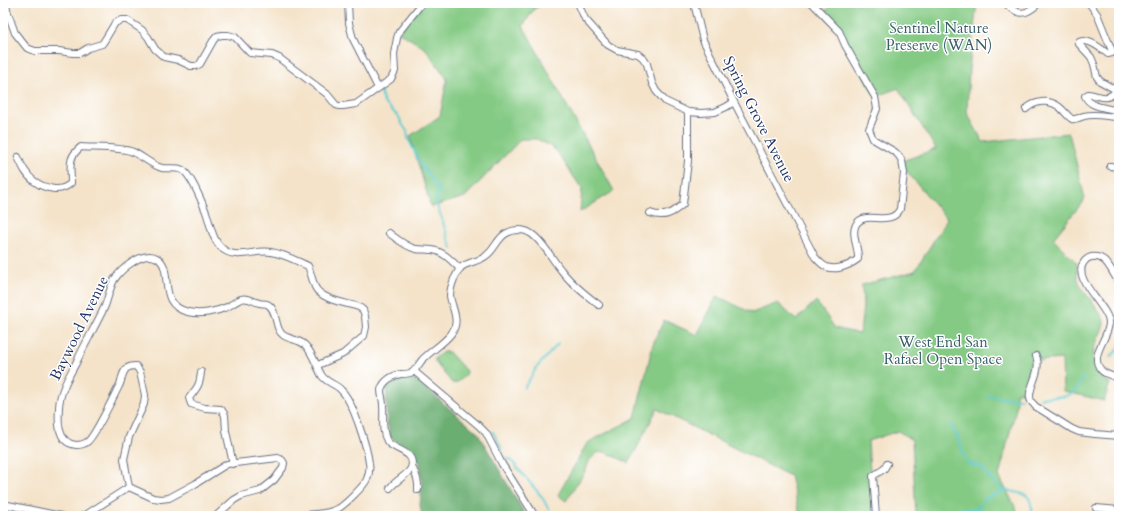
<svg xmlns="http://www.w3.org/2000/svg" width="1122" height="519" font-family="Cardo,serif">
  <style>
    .green { fill: #84ca84; stroke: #507c71 }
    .forest { fill: #6bae72; stroke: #436e68 }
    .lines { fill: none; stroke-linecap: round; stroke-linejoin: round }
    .stream { stroke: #5dcbd1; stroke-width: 2 }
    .minor-casing { stroke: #676e83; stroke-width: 8 }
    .minor { stroke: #fff; stroke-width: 6 }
    .labels { text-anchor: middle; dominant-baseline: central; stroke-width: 3; stroke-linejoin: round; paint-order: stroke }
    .park-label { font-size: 15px; fill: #3a5e69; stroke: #fff }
    .street-label { font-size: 15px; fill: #1b2f5e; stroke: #fff }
  </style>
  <rect width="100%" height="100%" fill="#fff"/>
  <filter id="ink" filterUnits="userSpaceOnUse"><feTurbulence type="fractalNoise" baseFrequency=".025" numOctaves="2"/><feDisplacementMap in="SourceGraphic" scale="8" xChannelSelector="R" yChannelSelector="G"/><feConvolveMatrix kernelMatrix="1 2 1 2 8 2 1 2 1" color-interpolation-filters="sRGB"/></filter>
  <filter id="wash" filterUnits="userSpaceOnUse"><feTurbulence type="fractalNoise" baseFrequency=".012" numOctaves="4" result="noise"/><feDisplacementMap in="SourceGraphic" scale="16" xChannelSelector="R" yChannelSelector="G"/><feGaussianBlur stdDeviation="0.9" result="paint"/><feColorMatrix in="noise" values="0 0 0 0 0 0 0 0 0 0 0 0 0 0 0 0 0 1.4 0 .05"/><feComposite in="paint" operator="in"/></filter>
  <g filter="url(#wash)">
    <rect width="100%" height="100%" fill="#f4e3c9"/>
    <!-- green -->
    <g class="green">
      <path d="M424,3H546L534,9L523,26L614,191L580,212L582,189L555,149L537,139H521L465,197L431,207L410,136L440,116L447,79L426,49L399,32Z"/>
      <path d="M833,3H977L969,69L967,113L983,142L1069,133L1085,199L1053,239L1077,263C1077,271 1077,280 1081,287C1086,295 1093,301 1098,310C1100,313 1103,317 1104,320C1105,327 1099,335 1097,341C1090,356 1093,377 1110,383L1104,401L1063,391L1062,359L1038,361L1029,366V379L1026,391L1016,393L1017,404L999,476L1020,516H916L912,440L898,431L868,441L873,516H800L790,476L657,409L629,463L605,452L597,453L589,461L586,470L566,501L558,495L587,443L635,418L653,344L664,320L697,335L717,296L752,313L778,303L796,320L816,301L835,328L860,334L863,306L862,285L915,271L947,219L903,167L902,161L936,149L898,88L875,97L839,31L823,14Z"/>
      <path d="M443,352H449L466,371V375L456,383H452L435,362V358Z"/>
    </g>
    <!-- forest -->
    <path class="forest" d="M414,378L478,433L526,516H422L420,505L422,485L420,463L411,450L398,443L390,438L387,419L386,401L387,388L398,379Z"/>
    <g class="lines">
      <!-- stream -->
      <g class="stream">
        <path d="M380,90L384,103L399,117L402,124L407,131L408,138L420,163L437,187L439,192L436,198L438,209L441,216L448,238L452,248"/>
        <path d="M1110,357L1119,349"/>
        <path d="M524,388L534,372L536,368L558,344"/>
        <path d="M988,396L1005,398L1021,399"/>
        <path d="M1040,398C1048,396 1063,398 1069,395C1076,392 1080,383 1084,377"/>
        <path d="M950,424L958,438L964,456L970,465H979C986,472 990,480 998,486C1000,488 1003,489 1006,490C1028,496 1030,490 1033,516"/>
        <path d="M493,432L501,447L503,458L510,459L542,497L549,510"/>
        <path d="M938,516C949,511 959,507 972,510L980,506L986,498L1006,490"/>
      </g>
    </g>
  </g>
  <g filter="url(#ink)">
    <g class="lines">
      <defs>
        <g id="minor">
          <path d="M6,3L7,10L15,33L27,48L35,51H59L73,53H80L88,48L102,44L106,38L115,23L121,20H127L142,30L148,37L155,49L164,57L178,60L191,66H196L200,64L213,41L217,36L222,35H228L235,37L250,53L272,55L279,58L327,94L336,105L339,106H343L356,104L391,79L395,71L394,54L397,38L399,32L422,3"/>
          <path d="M348,3L349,23L353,39L378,88"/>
          <path d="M578,3L585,19L608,45L617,50L638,54L643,58L647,64L652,83L656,91L665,101L688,112L701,113L715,112L726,107L734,102"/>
          <path d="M694,3L703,40L734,102L815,257C817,259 819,262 822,264C832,273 849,266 858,259C859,248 849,231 858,222C868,211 891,227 900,209L904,173L902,161L899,156L895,152L873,139L869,129L877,109L875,97L845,45L839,31L812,3"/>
          <path d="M1005,3C1019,16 1025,16 1039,3"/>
          <path d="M1089,3L1097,14L1112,51V53L1108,54C1100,48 1089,38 1079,42V44L1091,57L1094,64L1097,77L1100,81L1114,89L1115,92C1106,102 1098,95 1088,94L1085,96C1090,108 1109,108 1119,111"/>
          <path d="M1026,109C1035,101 1048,99 1058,106C1063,109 1067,116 1072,119C1076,120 1080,117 1084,116C1096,113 1108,117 1119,117"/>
          <path d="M18,157C22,166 26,175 34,181C45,189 61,193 71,183C71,166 67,158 81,147C94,148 122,147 133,152C142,156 153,166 162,168C170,169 180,166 185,172C192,179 202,202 206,212C211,226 212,241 224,250C239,260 255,249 271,252C284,254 297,261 308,266C311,273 312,280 315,287C321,300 347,303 359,307L363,310L365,316L366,327L364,336L343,354L318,365"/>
          <path d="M1110,166L1119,167"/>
          <path d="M650,213C664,218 672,214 683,204L688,161V112"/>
          <path d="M389,233C397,239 406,247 416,249C421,250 427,249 432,250C443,251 452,261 460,269"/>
          <path d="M1119,282C1111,272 1107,254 1091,257C1088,258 1086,259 1084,262C1071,279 1107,305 1109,322C1110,337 1087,356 1102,371C1106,375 1114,376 1119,378"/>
          <path d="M1036,356C1043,373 1025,390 1031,401C1032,403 1034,404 1035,406L1072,429L1079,432L1095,434L1119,436"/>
          <path d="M414,371L478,425L486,433L502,464L535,516"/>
          <path d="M201,372C200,385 197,388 189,398L191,404L205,408L221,409L225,415L226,431L233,464"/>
          <path d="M412,467C416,474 419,481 418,490"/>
          <path d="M129,487L124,459L129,437L144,404L145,395L140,372L136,366C132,366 129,366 126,369C122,373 122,379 120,384C115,394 94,438 87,442C83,445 80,445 76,445C57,443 58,421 59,407C60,391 69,376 76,363C85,344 96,325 105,306C108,298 110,288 114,280C121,269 143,250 157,258C175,268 155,304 188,312C200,315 216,312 227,307C231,305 236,301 241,299C248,297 253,301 259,303C262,304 265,303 267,304C278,309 274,329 283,335C290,340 299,339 305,345C313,353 316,366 322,376C327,383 336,384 341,390C353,401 367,447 369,463C370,468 369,474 367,479C365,485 343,507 337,509C327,515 313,513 302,516"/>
          <path d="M390,488C395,481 409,474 411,468C417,451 392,450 387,441C381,431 384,417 383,405C383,400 381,395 381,390C383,381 393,375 401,374C405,374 409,374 413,372C416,369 419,364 422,360C431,351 443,344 451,334C461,321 452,309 450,296C450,290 452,284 454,279C456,276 458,271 460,268C468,261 480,262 487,255C495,249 498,237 507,233C514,229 524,229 530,233C542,240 552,259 561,270C570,282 587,296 599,305"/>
          <path d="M3,504L61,516"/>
          <path d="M1096,508L1119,510"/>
          <path d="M82,516L87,514L129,487L153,498L161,499L169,498L195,484L227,464L278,458L282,460L284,463L283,468L274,480L260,491L241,496L234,500L216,516"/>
          <path d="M876,516L873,476L884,469L887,464"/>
        </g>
      </defs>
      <!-- minor casing -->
      <use href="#minor" class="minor-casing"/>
      <!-- minor -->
      <use href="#minor" class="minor"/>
    </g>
  </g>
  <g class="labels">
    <!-- park labels -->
    <g class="park-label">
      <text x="939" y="28">Sentinel Nature<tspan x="939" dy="17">Preserve (WAN)</tspan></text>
      <text x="943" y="342">West End San<tspan x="943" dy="17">Rafael Open Space</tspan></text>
    </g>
    <!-- street labels -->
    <g class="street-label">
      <text transform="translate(759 119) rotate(63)">Spring Grove Avenue</text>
      <text transform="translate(79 328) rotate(-64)">Baywood Avenue</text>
    </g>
  </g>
  <!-- margin -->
  <rect width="1122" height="519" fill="none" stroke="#fff" stroke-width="16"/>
</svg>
